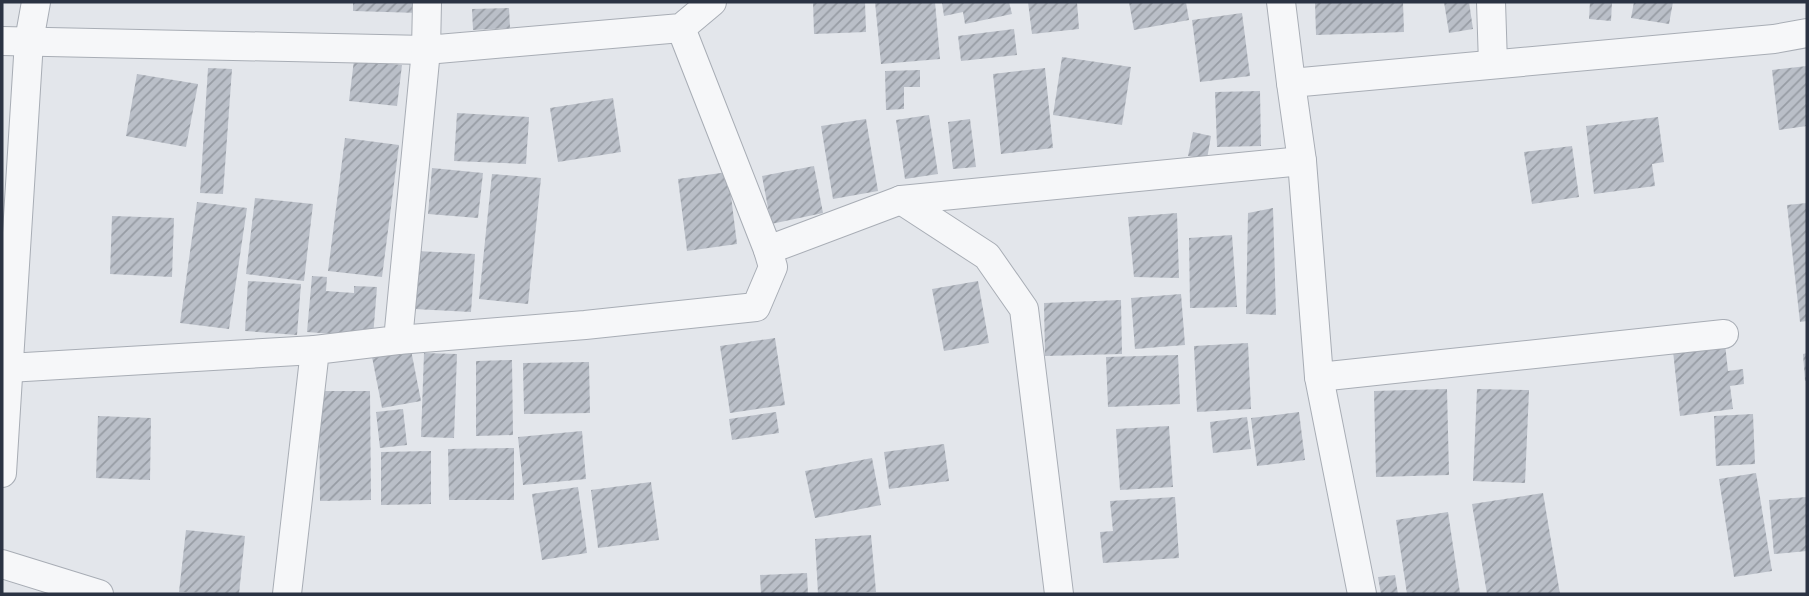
<svg xmlns="http://www.w3.org/2000/svg" width="1809" height="596" font-family="Overpass,sans-serif">
  <style>
    .building { fill: url(#building-hatch) }
    .lines { fill: none; stroke-linecap: round; stroke-linejoin: round }
    .street-casing { stroke: #a8adb5; stroke-width: 30 }
    .street { stroke: #f6f7f9; stroke-width: 28 }
  </style>
  <defs>
    <pattern id="building-hatch" width="6" height="6" patternUnits="userSpaceOnUse" patternTransform="scale(1.75)"><rect width="6" height="6" fill="#babfc8"/><path d="M-1 1l2-2M0 6l6-6M5 7l2-2" fill="none" stroke="#979ca4"/></pattern>
  </defs>
  <rect width="100%" height="100%" fill="#e3e6eb"/>
  <!-- building -->
  <g class="building">
    <path d="M353,2H419V13L353,11Z"/>
    <path d="M813,2H865L866,32L814,34Z"/>
    <path d="M875,2H935L940,59L881,64Z"/>
    <path d="M949,2H1009L1012,14L965,24L963,12L944,16L942,3Z"/>
    <path d="M1028,2H1077L1079,29L1032,34Z"/>
    <path d="M1129,2H1186L1189,20L1134,30Z"/>
    <path d="M1315,2H1403L1404,32L1316,35Z"/>
    <path d="M1444,2H1469L1473,29L1449,33Z"/>
    <path d="M1590,2H1612L1611,21L1589,19Z"/>
    <path d="M1634,2H1673L1669,24L1631,18Z"/>
    <path d="M509,8L510,28L473,30L472,9Z"/>
    <path d="M1242,13L1250,76L1200,82L1192,20Z"/>
    <path d="M1014,29L1017,55L961,61L958,36Z"/>
    <path d="M1062,57L1131,67L1122,125L1053,115Z"/>
    <path d="M354,60L402,65L397,106L349,101Z"/>
    <path d="M1807,66V126L1779,130L1772,70Z"/>
    <path d="M208,68L232,69L223,194L200,193Z"/>
    <path d="M1045,68L1053,148L1001,154L993,74Z"/>
    <path d="M920,70V87H904V109L886,110L885,71Z"/>
    <path d="M137,74L198,84L186,147L126,136Z"/>
    <path d="M1260,91L1261,146L1217,147L1215,92Z"/>
    <path d="M613,98L621,152L558,162L550,108Z"/>
    <path d="M457,113L529,117L526,164L454,161Z"/>
    <path d="M929,115L938,174L905,179L896,120Z"/>
    <path d="M1658,117L1664,162L1652,164L1655,186L1594,194L1586,126Z"/>
    <path d="M866,119L878,191L833,199L821,126Z"/>
    <path d="M970,119L976,167L953,169L948,122Z"/>
    <path d="M1193,132L1211,136L1207,159L1188,156Z"/>
    <path d="M345,138L399,145L382,277L328,271Z"/>
    <path d="M1572,146L1579,197L1532,204L1524,152Z"/>
    <path d="M814,166L823,213L771,224L762,176Z"/>
    <path d="M432,168L483,173L478,218L428,214Z"/>
    <path d="M728,172L737,244L687,251L678,179Z"/>
    <path d="M492,174L541,178L528,304L479,299Z"/>
    <path d="M255,198L313,204L304,281L246,274Z"/>
    <path d="M197,202L247,208L229,329L180,323Z"/>
    <path d="M1807,203V321L1800,322L1787,205Z"/>
    <path d="M1273,208L1276,315L1246,314L1248,213Z"/>
    <path d="M1177,213L1179,278L1134,277L1128,217Z"/>
    <path d="M112,216L174,218L172,277L110,274Z"/>
    <path d="M1232,235L1237,307L1190,308L1189,238Z"/>
    <path d="M417,251L475,254L471,312L414,309Z"/>
    <path d="M312,276L327,277L326,291L354,293V286L377,287L373,337L307,332Z"/>
    <path d="M248,281L301,284L297,335L245,331Z"/>
    <path d="M978,281L989,343L944,351L932,289Z"/>
    <path d="M1181,294L1185,345L1135,349L1131,298Z"/>
    <path d="M1121,300L1122,354L1045,356L1044,303Z"/>
    <path d="M775,338L785,405L730,413L720,346Z"/>
    <path d="M1248,343L1251,409L1197,412L1194,346Z"/>
    <path d="M1725,344L1728,371L1743,369L1744,384L1730,386L1733,409L1680,416L1673,351Z"/>
    <path d="M411,350L421,401L382,408L372,357Z"/>
    <path d="M424,353L457,354L454,438L421,437Z"/>
    <path d="M1807,353V381H1805L1803,354Z"/>
    <path d="M1178,355L1180,404L1108,407L1106,357Z"/>
    <path d="M512,360L513,435L476,436V361Z"/>
    <path d="M589,362L590,413L524,414L523,363Z"/>
    <path d="M1447,389L1449,475L1376,477L1374,391Z"/>
    <path d="M1477,389L1529,390L1525,483L1473,481Z"/>
    <path d="M319,391H370L371,500L320,501Z"/>
    <path d="M403,409L407,445L380,448L376,412Z"/>
    <path d="M776,412L779,433L732,440L729,419Z"/>
    <path d="M1299,412L1305,460L1257,466L1251,418Z"/>
    <path d="M1753,414L1755,464L1716,466L1714,416Z"/>
    <path d="M98,416L151,418L150,480L96,478Z"/>
    <path d="M1247,417L1251,449L1213,453L1210,422Z"/>
    <path d="M1169,426L1173,487L1120,490L1116,429Z"/>
    <path d="M582,431L586,479L523,485L518,437Z"/>
    <path d="M944,444L949,481L889,489L884,452Z"/>
    <path d="M514,448V500H449L448,449Z"/>
    <path d="M431,451V504L381,505V452Z"/>
    <path d="M872,458L881,505L815,518L805,471Z"/>
    <path d="M1756,473L1772,571L1734,577L1719,479Z"/>
    <path d="M651,482L659,540L598,548L591,490Z"/>
    <path d="M578,487L587,553L542,560L532,494Z"/>
    <path d="M1543,493L1560,594H1487L1472,504Z"/>
    <path d="M1175,497L1179,558L1103,563L1100,532L1113,531L1110,501Z"/>
    <path d="M1807,497V551L1774,554L1769,500Z"/>
    <path d="M1448,512L1460,593L1407,594L1396,520Z"/>
    <path d="M186,530L245,536L239,594L179,592Z"/>
    <path d="M871,535L876,592L818,594L815,539Z"/>
    <path d="M807,573L808,594H761L760,575Z"/>
    <path d="M1395,575L1398,594H1381L1378,577Z"/>
  </g>
  <g class="lines">
    <defs>
      <g id="street">
        <path d="M1281,2L1291,83"/>
        <path d="M1491,2L1493,64"/>
        <path d="M681,28L768,250L901,200L1302,161"/>
        <path d="M2,41L426,50L681,28L712,2"/>
        <path d="M901,200L987,256L1024,309L1059,594"/>
        <path d="M398,340L585,325L756,307L773,267L768,250"/>
        <path d="M8,368L315,350"/>
        <path d="M1319,377L1724,334"/>
        <path d="M2,473L29,41L36,2"/>
        <path d="M2,564L99,594"/>
        <path d="M287,594L315,350L398,340L426,50L427,2"/>
        <path d="M1362,594L1319,377L1302,161L1291,83L1774,39L1807,33"/>
      </g>
    </defs>
    <!-- street casing -->
    <use href="#street" class="street-casing"/>
    <!-- street -->
    <use href="#street" class="street"/>
  </g>
  <!-- border -->
  <rect width="1809" height="596" fill="none" stroke="#2b3343" stroke-width="7"/>
</svg>
